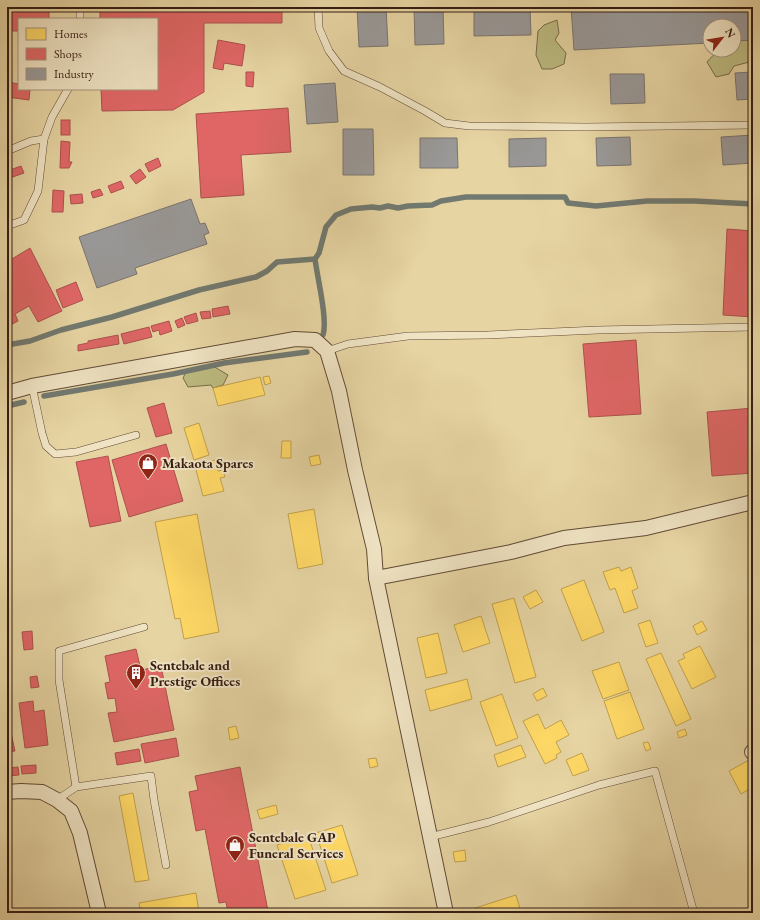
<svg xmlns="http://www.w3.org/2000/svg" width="760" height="920" font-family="'EB Garamond',serif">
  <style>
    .green { fill: #bcbb80; stroke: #786c49 }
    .homes { fill: #ffd966; stroke: #c2a04d }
    .shops { fill: #e06666; stroke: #ad504d }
    .industry { fill: #999; stroke: #7b7470 }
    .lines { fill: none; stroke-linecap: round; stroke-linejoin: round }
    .stream { stroke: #717970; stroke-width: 5.5 }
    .lane-casing { stroke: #614a36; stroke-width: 8 }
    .street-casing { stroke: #614a36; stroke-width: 16 }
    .lane { stroke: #efe3c3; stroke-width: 7 }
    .street { stroke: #efe3c3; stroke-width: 14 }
    .labels { text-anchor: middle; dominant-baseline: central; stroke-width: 4; stroke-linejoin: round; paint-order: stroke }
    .poi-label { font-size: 14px; font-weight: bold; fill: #351c12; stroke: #efe3c3; text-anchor: start }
  </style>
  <rect width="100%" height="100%" fill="#e6d4a2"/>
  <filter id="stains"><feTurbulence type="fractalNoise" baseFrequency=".005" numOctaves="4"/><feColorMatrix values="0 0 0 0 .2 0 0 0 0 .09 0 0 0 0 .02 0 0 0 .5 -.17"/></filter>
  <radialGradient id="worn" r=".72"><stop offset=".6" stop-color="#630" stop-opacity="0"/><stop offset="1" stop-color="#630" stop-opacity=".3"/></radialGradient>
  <!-- green -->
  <g class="green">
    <path d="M557,20L559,33L555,40L566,53L564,64L552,69H542L536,55L538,31L544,25Z"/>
    <path d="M753,40V61L734,66L729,74L716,77L707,62C715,52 721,50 734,50L735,41Z"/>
    <path d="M213,366L228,375L223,385L213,388L211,385L188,387L183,378L186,372Z"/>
  </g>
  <!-- homes -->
  <g class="homes">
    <path d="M269,376L271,383L265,385L263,377Z"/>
    <path d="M260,377L265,395L218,406L213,388Z"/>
    <path d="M199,423L209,455L194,460L184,428Z"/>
    <path d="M282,441H291V458H281Z"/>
    <path d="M319,455L321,464L311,466L309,457Z"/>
    <path d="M215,460L218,471L223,470L225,477L220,478L224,491L203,496L195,466Z"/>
    <path d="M314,509L323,564L298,569L288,514Z"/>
    <path d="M197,514L219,632L184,639L180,618L175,619L155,522Z"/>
    <path d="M619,567L621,571L631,567L638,588L632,591L638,608L624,613L615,588L610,590L603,572Z"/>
    <path d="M584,580L604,632L582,641L561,589Z"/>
    <path d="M536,590L543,602L530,609L523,597Z"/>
    <path d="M514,598L536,677L515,683L492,604Z"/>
    <path d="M481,616L490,643L463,652L454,625Z"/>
    <path d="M650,620L658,643L646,647L638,624Z"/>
    <path d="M702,621L707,630L697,635L693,626Z"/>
    <path d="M438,633L447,673L426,678L417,638Z"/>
    <path d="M700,646L716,677L692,689L678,661L685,658L683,654Z"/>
    <path d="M661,653L691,719L676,726L646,659Z"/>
    <path d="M619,662L629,690L603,699L592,671Z"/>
    <path d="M467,679L472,699L430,711L425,690Z"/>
    <path d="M543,688L547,696L537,701L533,694Z"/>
    <path d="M630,692L644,729L617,739L604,701Z"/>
    <path d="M502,694L518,738L496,746L480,702Z"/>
    <path d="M538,714L545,729L561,720L569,735L556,742L561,752L556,755L557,758L545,764L523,721Z"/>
    <path d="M236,726L239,738L230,740L228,728Z"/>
    <path d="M685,729L687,735L679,738L677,732Z"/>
    <path d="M648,742L651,749L646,751L643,743Z"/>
    <path d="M521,745L526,757L498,767L494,755Z"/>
    <path d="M582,753L589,770L573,776L566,760Z"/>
    <path d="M376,758L378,766L370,768L368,759Z"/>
    <path d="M749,760L753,768V787L741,794L729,771Z"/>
    <path d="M133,793L149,880L135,882L119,796Z"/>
    <path d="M276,805L278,814L260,819L257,810Z"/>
    <path d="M342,825L358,875L332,883L316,833Z"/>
    <path d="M308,835L326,890L295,899L277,845Z"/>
    <path d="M465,850L466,861L455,862L453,852Z"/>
    <path d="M196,893L199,913H141L139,903Z"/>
    <path d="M516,895L521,912L473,913L472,909Z"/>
  </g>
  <!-- shops -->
  <g class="shops">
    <path d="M7,7H49V19H19V31H7Z"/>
    <path d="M100,7H282V23H204V92L173,110L102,111L101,89H157V19H100Z"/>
    <path d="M218,40L245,45L242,66L224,63L223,70L213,68Z"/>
    <path d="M246,72H254L253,87L246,86Z"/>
    <path d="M7,82L19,84V89H30L29,100L7,97Z"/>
    <path d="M288,108L291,152L241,155L244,195L201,198L196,114Z"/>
    <rect x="61" y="120" width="9" height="15"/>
    <path d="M61,141L70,142L69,162H72L69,168H60Z"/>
    <path d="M158,158L161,166L149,172L145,164Z"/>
    <path d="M21,166L24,173L7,179V171Z"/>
    <path d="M140,169L146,177L136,184L130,176Z"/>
    <path d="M121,181L124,188L111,193L108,186Z"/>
    <path d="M100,189L103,195L93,198L91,192Z"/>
    <path d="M53,190L64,191L63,212H52Z"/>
    <path d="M82,194L83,203L71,204L70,195Z"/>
    <path d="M727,229L753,231V317L723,315Z"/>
    <path d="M30,248L62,311L38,322L29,306L15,314L18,321L7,327V262Z"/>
    <path d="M76,282L83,300L63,308L56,290Z"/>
    <path d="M228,306L230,314L213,317L212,309Z"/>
    <path d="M210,311L211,318L202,319L200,312Z"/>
    <path d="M196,313L198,321L187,324L184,317Z"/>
    <path d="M182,318L185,325L178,328L175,321Z"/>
    <path d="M169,321L172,331L160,335L159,330L153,332L151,326Z"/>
    <path d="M149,327L152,337L124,344L121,334Z"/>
    <path d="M118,335L119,344L78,351V345L88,343V341Z"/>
    <path d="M636,340L641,414L589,417L583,344Z"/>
    <path d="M164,403L172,433L156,437L147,408Z"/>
    <path d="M753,408V473L712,476L707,412Z"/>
    <path d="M166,444L183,501L129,517L112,460Z"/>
    <path d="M108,456L121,521L90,527L76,462Z"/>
    <path d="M7,600H8L10,613H7Z"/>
    <path d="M32,631L33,649L24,650L22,632Z"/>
    <path d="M136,649L141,670L161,666L174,730L114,742L108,713L117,712L115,698L108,699L105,683L110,682L105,656Z"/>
    <path d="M37,676L39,687L31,688L30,677Z"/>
    <path d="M33,701L34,712L44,710L48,745L25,748L19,703Z"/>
    <path d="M7,715L15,751L7,752Z"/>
    <path d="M176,738L179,756L145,763L141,744Z"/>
    <path d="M139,749L141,761L117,765L115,753Z"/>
    <path d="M36,765V773L22,774L21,766Z"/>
    <path d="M18,767L19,775L7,776V768Z"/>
    <path d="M240,767L268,911L258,913H228L226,902L219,903L205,829L196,831L189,792L198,790L195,776Z"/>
  </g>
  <!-- industry -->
  <g class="industry">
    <path d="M357,7H386L388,46L359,47Z"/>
    <path d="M414,7H443L444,44L415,45Z"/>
    <path d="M474,7H530L531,35L474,36Z"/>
    <path d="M571,7H753V40L734,41V26H710V43L574,50Z"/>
    <path d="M7,46L9,76H7Z"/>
    <path d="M753,72V99L737,100L735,73Z"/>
    <path d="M610,74H644L645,103L611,104Z"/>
    <path d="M335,83L338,122L307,124L304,85Z"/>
    <path d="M343,129H373L374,175H343Z"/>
    <path d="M753,135V163L723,165L721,137Z"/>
    <path d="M630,137L631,165L597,166L596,138Z"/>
    <path d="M420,138H457L458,168H420Z"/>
    <path d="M546,138V166L509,167V139Z"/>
    <path d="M191,199L200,224L205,223L209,233L204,235L207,244L135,268L137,274L97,288L79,237Z"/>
  </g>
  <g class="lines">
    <!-- stream -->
    <g class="stream">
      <path d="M315,259C317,276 328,320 323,335"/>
      <path d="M7,345L30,341L61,330L112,317L199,290L256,277L267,271L277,262L315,259L319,253L326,227L336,215L351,209L372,207L380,208L388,206L398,208L408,206L432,205L441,201L466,197H565L568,203L596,206L647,201H694L753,204"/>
      <path d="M44,396L173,374L224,363L307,352"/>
      <path d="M7,406L24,402"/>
    </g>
    <defs>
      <g id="lane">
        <path d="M318,7L319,28L329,51L344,71L380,87L425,111L445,123L469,126L586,127L753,125"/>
        <path d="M80,19V7"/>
        <path d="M7,151L31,141L44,139"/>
        <path d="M7,226L24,220L38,191L44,139L52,117L68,89"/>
        <path d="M327,351L348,344L408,336L488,335L598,330L753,327"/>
        <path d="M32,386L42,433L46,446L55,454L76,452L136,435"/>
        <path d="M76,787L59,680V651L144,627"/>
        <path d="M57,800L76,787L151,776L154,800L166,865"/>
        <path d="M430,837L489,822L599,785L655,771L694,913"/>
      </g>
      <g id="street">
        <path d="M7,393L32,386L295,339L315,340L327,351L339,391L355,470L374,549L376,578L446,913"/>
        <path d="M376,578L511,552L564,538L646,528L753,502"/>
        <path d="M752,752H753"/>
        <path d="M7,792L21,791L42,792L57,800L71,811L80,833L99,913"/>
      </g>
    </defs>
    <!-- lane casing -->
    <use href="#lane" class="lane-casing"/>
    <!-- street casing -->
    <use href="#street" class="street-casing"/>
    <!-- lane -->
    <use href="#lane" class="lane"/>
    <!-- street -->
    <use href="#street" class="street"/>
  </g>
  <!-- icons -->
  <defs>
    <symbol id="shop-pin" viewBox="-11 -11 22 30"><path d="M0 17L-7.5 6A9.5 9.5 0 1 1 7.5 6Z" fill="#8f2418" stroke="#efe3c3"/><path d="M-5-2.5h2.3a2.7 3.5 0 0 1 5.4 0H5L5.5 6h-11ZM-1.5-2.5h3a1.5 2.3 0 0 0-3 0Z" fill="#fff"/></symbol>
    <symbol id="building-pin" viewBox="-11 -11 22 30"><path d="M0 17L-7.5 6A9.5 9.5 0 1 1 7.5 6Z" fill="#8f2418" stroke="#efe3c3"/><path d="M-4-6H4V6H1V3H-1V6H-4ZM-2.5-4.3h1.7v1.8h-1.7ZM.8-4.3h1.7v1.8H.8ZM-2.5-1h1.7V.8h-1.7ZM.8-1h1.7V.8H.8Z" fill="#fff"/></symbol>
  </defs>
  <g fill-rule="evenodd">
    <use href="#shop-pin" x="137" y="452" width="22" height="30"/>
    <use href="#building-pin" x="125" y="662" width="22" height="30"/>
    <use href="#shop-pin" x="224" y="834" width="22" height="30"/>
  </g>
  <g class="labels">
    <!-- poi labels -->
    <g class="poi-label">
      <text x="162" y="463">Makaota Spares</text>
      <text x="150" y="665">Sentebale and<tspan x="150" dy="16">Prestige Offices</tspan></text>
      <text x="249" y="837">Sentebale GAP<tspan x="249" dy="16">Funeral Services</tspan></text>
    </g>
  </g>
  <!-- margin -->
  <rect width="760" height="920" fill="none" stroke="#e6d4a2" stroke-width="24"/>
  <rect x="8" y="8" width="744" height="904" fill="none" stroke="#351c12" stroke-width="2"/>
  <rect x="12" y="12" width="736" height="896" fill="none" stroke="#351c12"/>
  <!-- legend -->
  <rect x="18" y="18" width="140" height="72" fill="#efe3c3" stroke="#a5937c"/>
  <rect x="26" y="28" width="20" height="12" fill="#ffd966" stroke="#a5937c"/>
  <text x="54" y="38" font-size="12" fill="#351c12">Homes</text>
  <rect x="26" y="48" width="20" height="12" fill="#e06666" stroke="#a5937c"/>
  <text x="54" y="58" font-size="12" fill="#351c12">Shops</text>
  <rect x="26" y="68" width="20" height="12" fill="#999999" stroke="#a5937c"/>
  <text x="54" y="78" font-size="12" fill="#351c12">Industry</text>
  <!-- north arrow -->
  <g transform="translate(722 38) rotate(59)"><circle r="19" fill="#efe3c3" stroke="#a5937c"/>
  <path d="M0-3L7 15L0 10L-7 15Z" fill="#8f2418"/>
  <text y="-6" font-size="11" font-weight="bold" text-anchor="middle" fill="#351c12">N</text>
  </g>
  <rect width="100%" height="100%" filter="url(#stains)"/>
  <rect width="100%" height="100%" fill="url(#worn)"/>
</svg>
